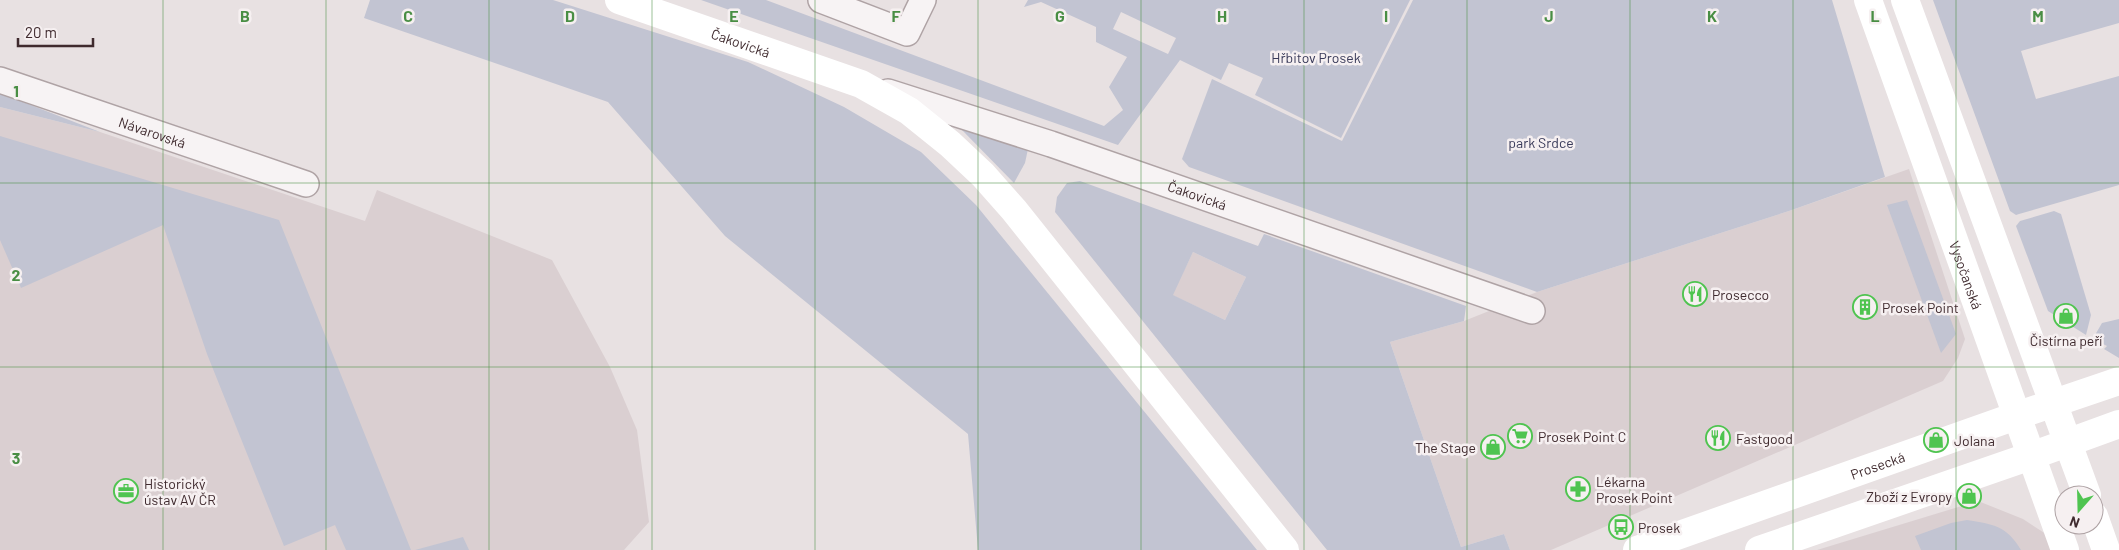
<svg xmlns="http://www.w3.org/2000/svg" width="2119" height="550" font-family="Barlow,sans-serif">
  <style>
    .built { fill: #dacfd1 }
    .green { fill: #c2c4d2; fill-rule: evenodd }
    .lines { fill: none; stroke-linecap: round; stroke-linejoin: round }
    .street-casing { stroke: #afa3a5; stroke-width: 28 }
    .street { stroke: #f7f3f4; stroke-width: 25 }
    .secondary { stroke: #fff; stroke-width: 28 }
    .grid { fill: none; stroke: #498e44; stroke-width: 1; stroke-opacity: 0.55 }
    .labels { text-anchor: middle; dominant-baseline: central; stroke-width: 5; stroke-linejoin: round; paint-order: stroke }
    .street-label { font-size: 14px; fill: #3f2a2e; stroke: #f6f0f1 }
    .park-label { font-size: 14px; fill: #393a59; stroke: #f6f0f1 }
    .poi-label { font-size: 14px; fill: #3f2a2e; stroke: #f6f0f1; text-anchor: start }
    .grid-label { font-size: 16px; text-anchor: middle; font-weight: bold; fill: #498e44; stroke: #f6f0f1; stroke-width: 5; stroke-linejoin: round; paint-order: stroke }
  </style>
  <rect width="100%" height="100%" fill="#e8e1e2"/>
  <!-- built -->
  <g class="built">
    <path d="M0,107L100,132L365,221L377,190L552,260L610,367L637,430L649,522L624,550H0Z"/>
    <path d="M1909,169L1965,339L1958,358L1943,381L1551,550H1510L1504,534L1461,547L1390,342L1464,321L1537,292L1789,211Z"/>
    <path d="M1193,252L1246,277L1225,320L1172,295Z"/>
    <path d="M1978,501L2023,519L2049,536L2054,550H1817Z"/>
  </g>
  <!-- green -->
  <g class="green">
    <path d="M370,0H553L748,62L844,107L921,152L976,205L1257,550H978L968,434L725,236L608,102L364,18Z"/>
    <path d="M701,0H766L1104,126L1123,110L1109,87L1127,57L1096,42V27L1041,2L1024,7L1028,0H1410L1341,138L1255,95L1263,78L1229,63L1221,80L1180,60L1118,145ZM1121,12L1176,38L1168,54L1113,29Z"/>
    <path d="M1413,0H1832L1885,177L1789,211L1537,292L1189,167L1182,159L1212,79L1342,141Z"/>
    <path d="M1933,0H2119V23L2021,51L2036,99L2119,76V185L2019,214L2016,215L2010,211Z"/>
    <path d="M0,93L100,132L0,107Z"/>
    <path d="M961,129L1028,149L1025,163L1014,183Z"/>
    <path d="M0,136L279,220L411,550H346L335,525L284,546L207,354L163,225L21,288L0,240Z"/>
    <path d="M1080,181L1258,246L1264,234L1466,306L1464,321L1390,342L1461,547L1504,534L1510,550H1327L1055,212L1057,197L1067,183ZM1193,252L1246,277L1225,320L1173,295Z"/>
    <path d="M1907,200L1956,334L1941,353L1887,205Z"/>
    <path d="M2054,211L2061,214L2091,315L2086,335L2048,311L2016,226L2020,221Z"/>
    <path d="M2119,319V358L2104,349L2107,346L2097,341L2095,335L2102,323Z"/>
    <path d="M1967,520C1993,524 2007,526 2021,550H1921L1915,536L1951,523Z"/>
    <path d="M463,537L469,550H415Z"/>
  </g>
  <g class="lines">
    <defs>
      <g id="street">
        <path d="M821,0L907,33L923,0"/>
        <path id="s1" d="M0,80L306,184"/>
        <path id="s2" d="M888,92L1051,144L1532,311"/>
      </g>
    </defs>
    <!-- street casing -->
    <use href="#street" class="street-casing"/>
    <!-- street -->
    <use href="#street" class="street"/>
    <!-- secondary -->
    <g class="secondary">
      <path id="s3" d="M619,0L861,84L909,111L950,144L983,175L1014,210L1285,550"/>
      <path id="s4" d="M1868,0L2065,550"/>
      <path d="M1905,0L2087,495"/>
      <path d="M2094,516L2106,550"/>
      <path id="s5" d="M1637,550L2016,416L2119,381"/>
      <path d="M1759,550L2031,456L2119,424"/>
    </g>
  </g>
  <!-- grid -->
  <path class="grid" d="M163,0V550M326,0V550M489,0V550M652,0V550M815,0V550M978,0V550M1141,0V550M1304,0V550M1467,0V550M1630,0V550M1793,0V550M1956,0V550M0,183H2119M0,367H2119"/>
  <!-- icons -->
  <defs>
    <symbol id="restaurant-ring" viewBox="-11 -11 22 22"><circle r="9.5" fill="#f6f0f1" stroke="#4fc450" stroke-width="1.5"/><path d="M-5-6h1v4h1v-4h1v4h1v-4h1v5L-1.5 .5V6h-2V.5L-5-1ZM5-6V6H3V1.5H1.5Q1.5-4 5-6Z" fill="#4fc450"/></symbol>
    <symbol id="building-ring" viewBox="-11 -11 22 22"><circle r="9.5" fill="#f6f0f1" stroke="#4fc450" stroke-width="1.5"/><path d="M-4-6H4V6H1V3H-1V6H-4ZM-2.5-4.3h1.7v1.8h-1.7ZM.8-4.3h1.7v1.8H.8ZM-2.5-1h1.7V.8h-1.7ZM.8-1h1.7V.8H.8Z" fill="#4fc450"/></symbol>
    <symbol id="shop-ring" viewBox="-11 -11 22 22"><circle r="9.5" fill="#f6f0f1" stroke="#4fc450" stroke-width="1.5"/><path d="M-5-2.5h2.3a2.7 3.5 0 0 1 5.4 0H5L5.5 6h-11ZM-1.5-2.5h3a1.5 2.3 0 0 0-3 0Z" fill="#4fc450"/></symbol>
    <symbol id="supermarket-ring" viewBox="-11 -11 22 22"><circle r="9.5" fill="#f6f0f1" stroke="#4fc450" stroke-width="1.5"/><path d="M-6-5.5h2.5l.6 2H6L4.5 2H-2.5L-4.4-4H-6ZM-1.5 3.2a1.3 1.3 0 1 0 .1 0ZM3 3.2a1.3 1.3 0 1 0 .1 0Z" fill="#4fc450"/></symbol>
    <symbol id="pharmacy-ring" viewBox="-11 -11 22 22"><circle r="9.5" fill="#f6f0f1" stroke="#4fc450" stroke-width="1.5"/><path d="M-2-6h4v4h4v4h-4v4h-4v-4h-4v-4h4Z" fill="#4fc450"/></symbol>
    <symbol id="office-ring" viewBox="-11 -11 22 22"><circle r="9.5" fill="#f6f0f1" stroke="#4fc450" stroke-width="1.5"/><path d="M-6-3h4V-5.5h4V-3h4V5H-6ZM-1-4.5V-3h2v-1.5ZM-6 0V1H6V0Z" fill="#4fc450"/></symbol>
    <symbol id="bus-ring" viewBox="-11 -11 22 22"><circle r="9.5" fill="#f6f0f1" stroke="#4fc450" stroke-width="1.5"/><path d="M-5-6H5V4H4V6H2V4H-2V6H-4V4H-5ZM-3.5-4V0h7V-4ZM-3.5 1.2v1.5H-2V1.2ZM2 1.2v1.5H3.5V1.2Z" fill="#4fc450"/></symbol>
  </defs>
  <g fill-rule="evenodd">
    <use href="#restaurant-ring" x="1681" y="280" width="28" height="28"/>
    <use href="#building-ring" x="1851" y="293" width="28" height="28"/>
    <use href="#shop-ring" x="2052" y="302" width="28" height="28"/>
    <use href="#supermarket-ring" x="1506" y="422" width="28" height="28"/>
    <use href="#restaurant-ring" x="1704" y="424" width="28" height="28"/>
    <use href="#shop-ring" x="1922" y="426" width="28" height="28"/>
    <use href="#shop-ring" x="1479" y="433" width="28" height="28"/>
    <use href="#pharmacy-ring" x="1564" y="475" width="28" height="28"/>
    <use href="#office-ring" x="112" y="477" width="28" height="28"/>
    <use href="#shop-ring" x="1955" y="482" width="28" height="28"/>
    <use href="#bus-ring" x="1607" y="513" width="28" height="28"/>
  </g>
  <g class="labels">
    <!-- street labels -->
    <g class="street-label">
      <text stroke="none"><textPath href="#s3" startOffset="129">Čakovická</textPath></text>
      <text stroke="none"><textPath href="#s1" startOffset="161">Návarovská</textPath></text>
      <text stroke="none"><textPath href="#s2" startOffset="326">Čakovická</textPath></text>
      <text stroke="none"><textPath href="#s4" startOffset="292">Vysočanská</textPath></text>
      <text stroke="none"><textPath href="#s5" startOffset="255">Prosecká</textPath></text>
    </g>
    <!-- park labels -->
    <g class="park-label">
      <text x="1316" y="57">Hřbitov Prosek</text>
      <text x="1541" y="142">park Srdce</text>
    </g>
    <!-- poi labels -->
    <g class="poi-label">
      <text x="1712" y="294">Prosecco</text>
      <text x="1882" y="307">Prosek Point</text>
      <text x="2066" y="340" text-anchor="middle">Čistírna peří</text>
      <text x="1538" y="436">Prosek Point C</text>
      <text x="1736" y="438">Fastgood</text>
      <text x="1954" y="440">Jolana</text>
      <text x="1476" y="447" text-anchor="end">The Stage</text>
      <text x="1596" y="481">Lékarna<tspan x="1596" dy="16">Prosek Point</tspan></text>
      <text x="144" y="483">Historický<tspan x="144" dy="16">ústav AV ČR</tspan></text>
      <text x="1952" y="496" text-anchor="end">Zboží z Evropy</text>
      <text x="1638" y="527">Prosek</text>
    </g>
  </g>
  <g class="grid-label">
    <text x="245" y="22">B</text>
    <text x="408" y="22">C</text>
    <text x="570" y="22">D</text>
    <text x="734" y="22">E</text>
    <text x="896" y="22">F</text>
    <text x="1060" y="22">G</text>
    <text x="1222" y="22">H</text>
    <text x="1386" y="22">I</text>
    <text x="1549" y="22">J</text>
    <text x="1712" y="22">K</text>
    <text x="1875" y="22">L</text>
    <text x="2038" y="22">M</text>
    <text x="16" y="97">1</text>
    <text x="16" y="281">2</text>
    <text x="16" y="464">3</text>
  </g>
  <!-- north arrow -->
  <g transform="translate(2079 510) rotate(200)"><circle r="24" fill="#f6f0f1" stroke="#ada1a3"/>
  <path d="M0-4L9 19L0 12L-9 19Z" fill="#4fc450"/>
  <text y="-8" font-size="14" font-weight="bold" text-anchor="middle" fill="#3f2a2e">N</text>
  </g>
  <!-- scale -->
  <path d="M18 38v8h75v-8" fill="none" stroke="#3f2a2e" stroke-width="2.5"/>
  <text x="25" y="38" font-size="15" fill="#3f2a2e" stroke="#f6f0f1" stroke-width="4" paint-order="stroke">20 m</text>
</svg>
